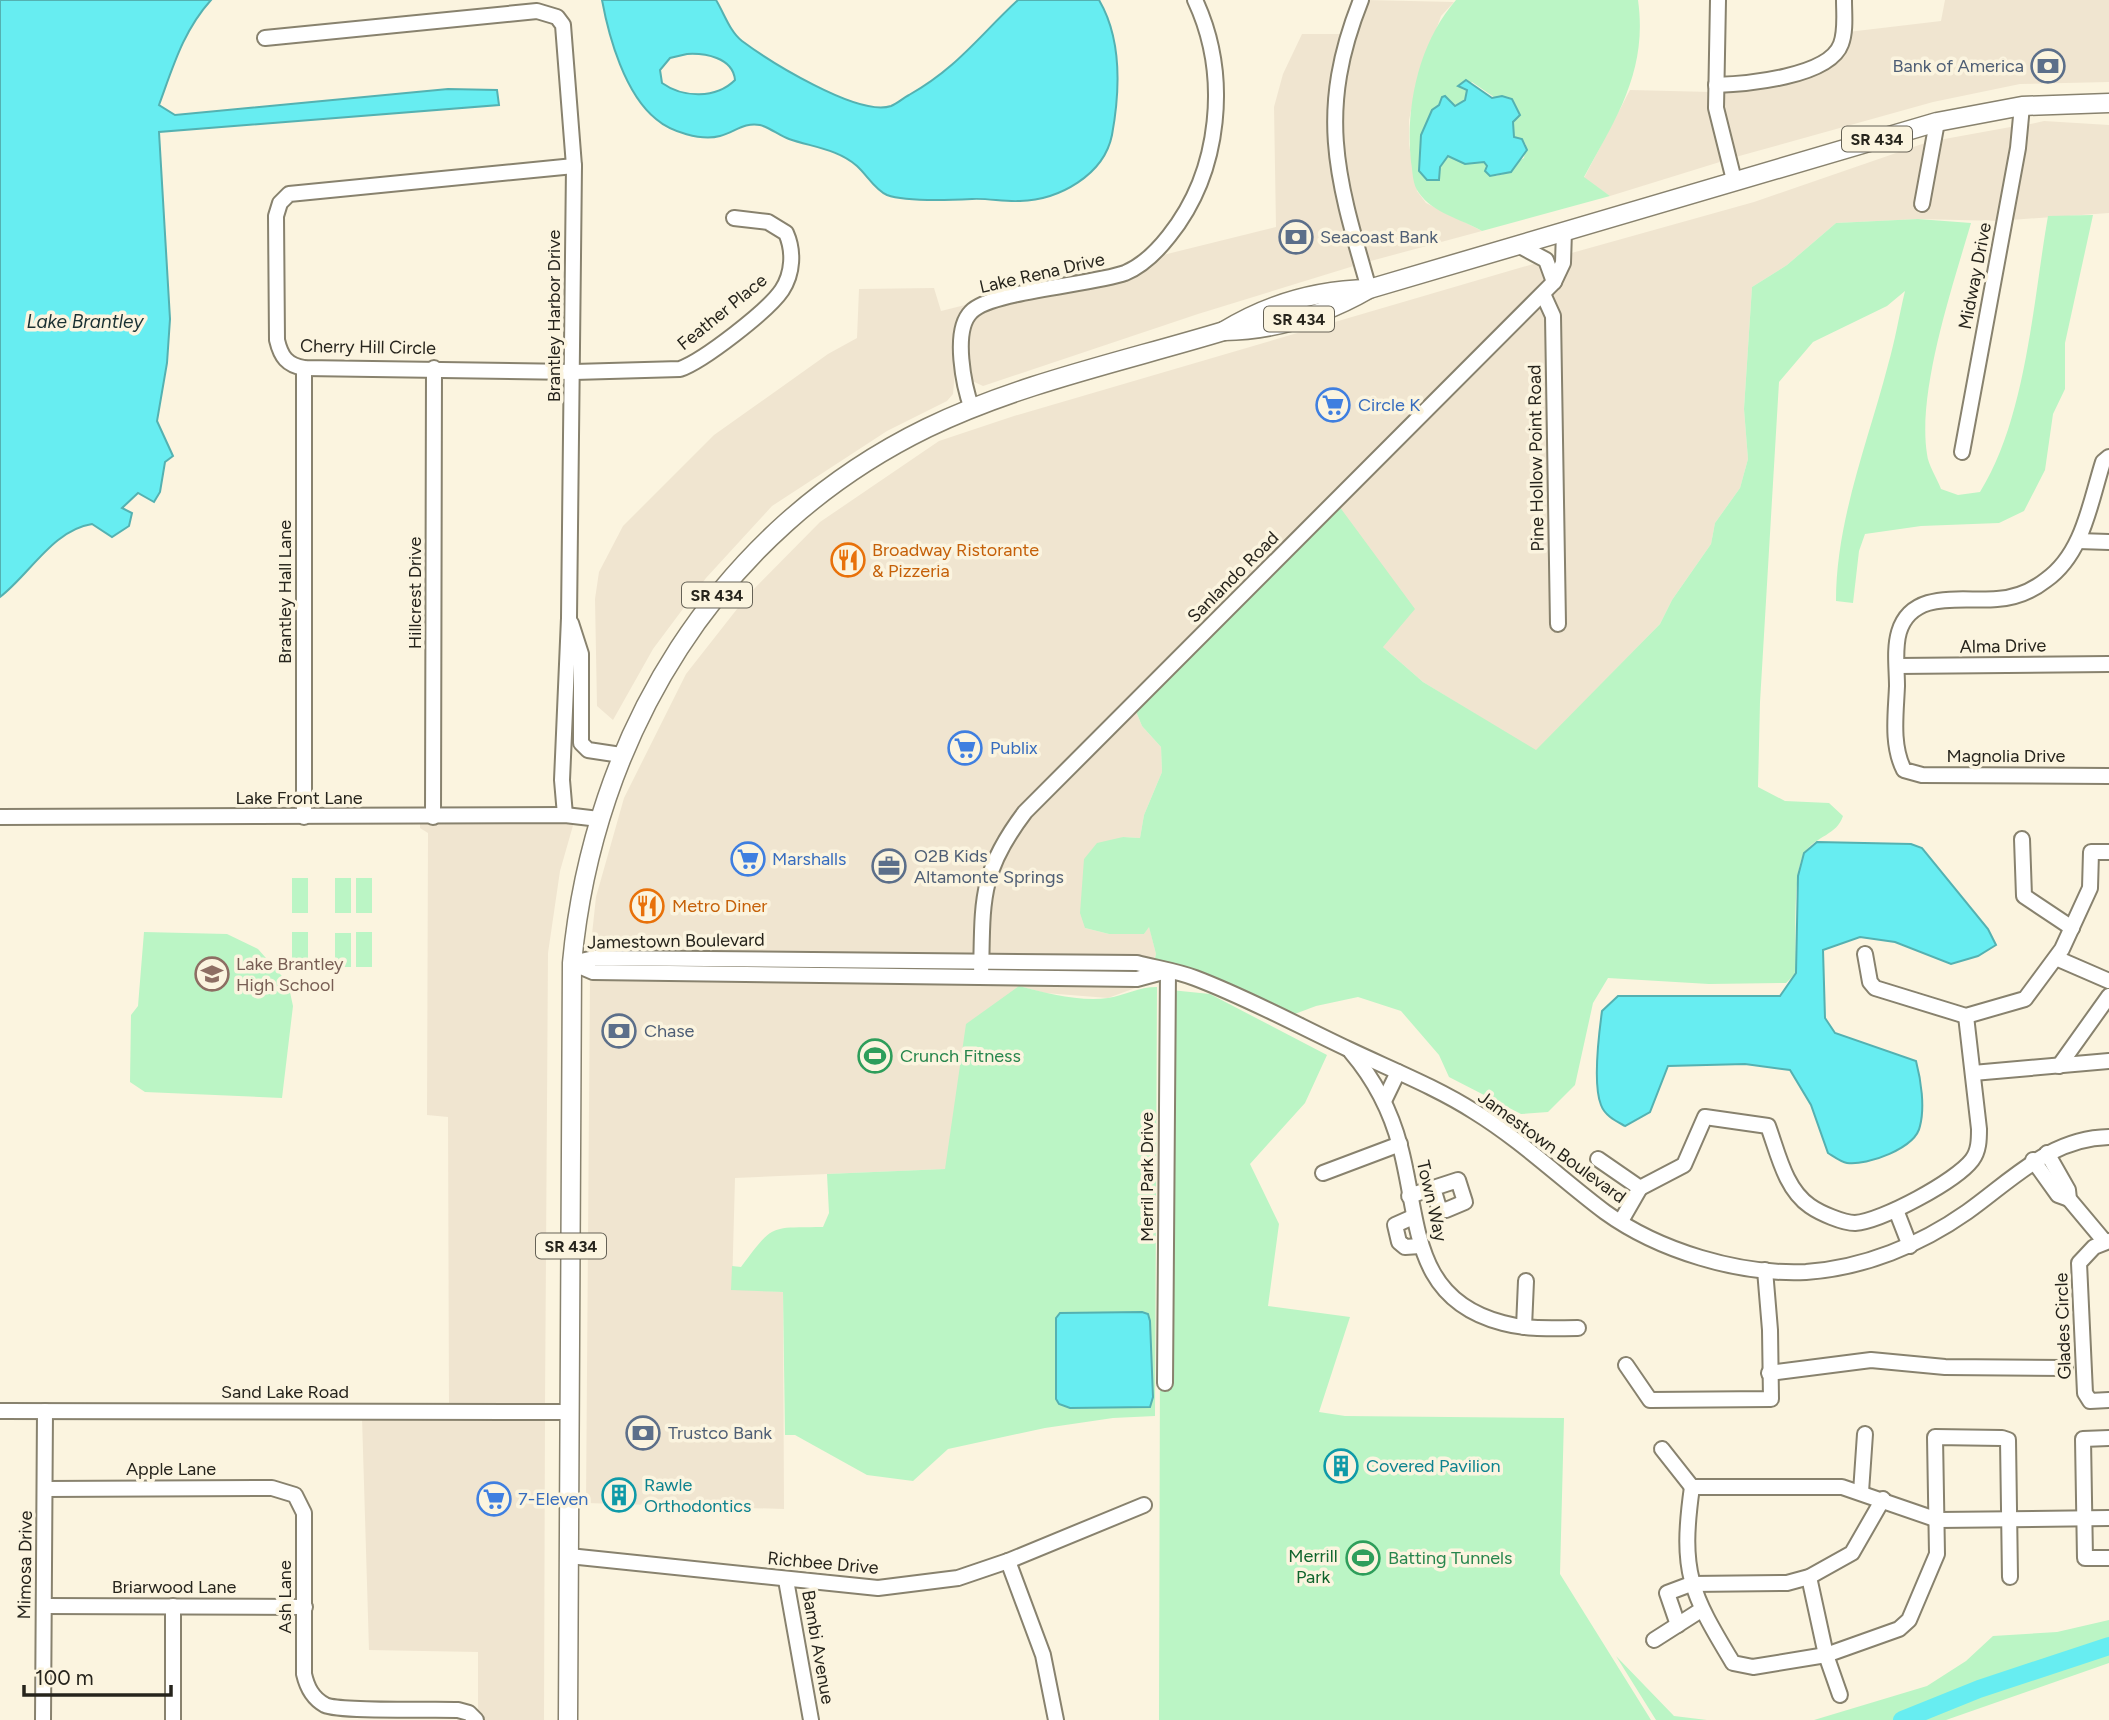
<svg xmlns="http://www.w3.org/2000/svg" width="2109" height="1720" font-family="Figtree,sans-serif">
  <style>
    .commercial { fill: #f0e5d0 }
    .green { fill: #bbf5c5; fill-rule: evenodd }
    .water { fill: #67edf1; stroke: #54b1b1; stroke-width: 2; fill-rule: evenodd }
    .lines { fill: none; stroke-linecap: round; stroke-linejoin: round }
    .river { stroke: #67edf1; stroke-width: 18 }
    .minor-casing { stroke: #88826e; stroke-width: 18 }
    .major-casing { stroke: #88826e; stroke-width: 21 }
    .minor { stroke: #fff; stroke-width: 14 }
    .major { stroke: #fff; stroke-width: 18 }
    .labels { text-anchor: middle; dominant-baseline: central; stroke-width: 7; stroke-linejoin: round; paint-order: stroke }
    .shield { fill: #fbf4df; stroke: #666256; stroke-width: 2 }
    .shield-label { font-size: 16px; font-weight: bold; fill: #26241c }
    .service-label { font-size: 18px; fill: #4e5e75; stroke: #fbf4df; text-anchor: start }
    .street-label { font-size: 18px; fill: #26241c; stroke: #fbf4df }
    .shop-label { font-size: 18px; fill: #366cbe; stroke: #fbf4df; text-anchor: start }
    .food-label { font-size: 18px; fill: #c56008; stroke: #fbf4df; text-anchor: start }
    .education-label { font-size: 18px; fill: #785e54; stroke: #fbf4df; text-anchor: start }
    .leisure-label { font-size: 18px; fill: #27864d; stroke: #fbf4df; text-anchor: start }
    .culture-label { font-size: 18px; fill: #0d838f; stroke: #fbf4df; text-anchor: start }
    .park-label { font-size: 18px; fill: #0f642c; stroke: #fbf4df }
    .water-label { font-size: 19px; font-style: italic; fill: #1a3132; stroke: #fbf4df }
  </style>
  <rect width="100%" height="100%" fill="#fbf4df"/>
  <!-- commercial -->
  <g class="commercial">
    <path d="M1366,0L1454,2L1441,16L1417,83L1409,120V144L1417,191L1426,203L1482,231L1367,262L1342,170L1341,93L1353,32Z"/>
    <path d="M1945,0H2109V82L2020,84L1933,102L1732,158L1723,121L1721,90L1754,89L1818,71L1848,32L1941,21Z"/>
    <path d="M1302,34H1343L1330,143L1338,200L1357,265L1198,314L983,386L970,380L968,339L973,317L990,307L1104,286L1132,276L1159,256L1276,227L1274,107L1283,74Z"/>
    <path d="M1630,90L1711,92L1713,123L1723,161L1610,196L1584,178Z"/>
    <path d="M2044,121L2109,125V213L2010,220L2026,125Z"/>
    <path d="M2016,126L1999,221L1918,219L1836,223L1787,265L1752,287L1744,409L1748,459L1740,488L1715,523L1711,544L1672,600L1660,624L1536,751L1423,682L1383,647L1339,506L1541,303L1548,317L1553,630H1563L1558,316L1549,295L1560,286L1568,254L1754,202L1928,142L1916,208L1925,211L1939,140Z"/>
    <path d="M1540,262L1549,280L1001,835L988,860L979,889L977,956L590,953L596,897L624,798L686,674L748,595L820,522L939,441L1014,416Z"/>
    <path d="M934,288L941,311L973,303L959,325L953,394L947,401L887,431L772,506L706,578L653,649L613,720L597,706L595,599L599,572L623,526L714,435L828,354L857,338L859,289Z"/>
    <path d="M1135,709L1142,726L1161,747L1162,772L1144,815L1140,838L1123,837L1084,859L1085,928L1109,934H1144L1149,926L1156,954L1154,962L987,956L989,891L997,865L1029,816Z"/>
    <path d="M574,822L560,871L548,953L545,1406H449L448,1117L427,1115L428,833L420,828V823Z"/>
    <path d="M590,976L1138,987L1108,998L1045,993L1019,986L945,1169L735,1178L732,1289L783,1292L784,1509L586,1503Z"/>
    <path d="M362,1417L545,1418L544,1720H482L478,1713V1652L369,1650Z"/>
  </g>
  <!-- green -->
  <g class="green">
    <path d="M1456,0H1638C1648,71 1616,118 1584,177L1610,196L1482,231C1461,219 1433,213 1419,193C1412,184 1413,172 1411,162C1405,107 1419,42 1456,0ZM1472,82L1520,115L1513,122L1514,138L1526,144L1524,158L1517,162L1511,172L1496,176L1484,162L1465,164L1448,156L1440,167L1420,162C1421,131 1427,120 1445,96L1452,105L1460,104L1467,96V90L1462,89Z"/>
    <path d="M2093,215L2065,343V389L2053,414L2045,470L2024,511L1999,523L1921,526L1865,534L1859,551L1853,603L1836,601C1836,520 1868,442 1888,365C1895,341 1899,316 1905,291L1887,306L1813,342L1779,382L1760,702L1758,787L1785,801L1829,803L1843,816C1837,835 1816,836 1805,852C1792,869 1796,949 1796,973L1786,983L1709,984L1608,978L1593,1003L1575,1085L1548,1112L1521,1114L1449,1077L1439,1055L1401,1011L1358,997L1316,1006L1292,1015L1154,962L1156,954L1149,927L1144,934H1109L1085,928L1080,913L1084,859L1097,843L1123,837L1140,838L1144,815L1162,772L1161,747L1142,726L1135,709L1339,506L1415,609L1383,647L1423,682L1536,750L1660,624L1672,600L1711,544L1715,523L1740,488L1748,459L1744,409L1752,287L1787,265L1836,223L1918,219L1971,223C1953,285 1917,391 1927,454C1928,465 1937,478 1941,489L1958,495L1980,492C2026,419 2033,302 2048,216Z"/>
    <rect x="292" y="878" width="16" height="35"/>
    <rect x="335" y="878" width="16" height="35"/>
    <rect x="356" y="878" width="16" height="35"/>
    <path d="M144,932L227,934L258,949L288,983L293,1006L282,1098L145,1092L130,1082L131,1015L138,1006Z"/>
    <rect x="292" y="932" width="16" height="35"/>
    <rect x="356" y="932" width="16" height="35"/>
    <rect x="335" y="933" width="16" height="34"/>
    <path d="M1019,986C1046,993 1080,1002 1108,998C1126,995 1138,987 1157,987L1155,1416L1113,1418L1045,1428L948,1449L913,1481L867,1475L795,1435H785L783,1292L731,1290L732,1266L741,1267C774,1223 769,1228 823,1227L829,1213L827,1174L945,1169L966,1024ZM1142,1312L1056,1399V1318L1060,1313Z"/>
    <path d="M1161,989L1210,994L1327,1055L1305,1103L1250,1164L1279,1224L1268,1306L1350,1317L1319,1412L1345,1416L1564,1418L1560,1574L1651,1720H1159Z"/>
    <path d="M2109,1620V1663L1946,1720H1814L1927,1686L1966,1661L1993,1636L2057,1632Z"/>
    <path d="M1616,1656L1674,1716L1707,1720H1656Z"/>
  </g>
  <!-- water -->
  <g class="water">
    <path d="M0,0H211C183,31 173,67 159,105L175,115L448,89L497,90L499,105L159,132L170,319L167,363L157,421L173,456L165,462L160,492L154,502L138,493L122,508L132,513L129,526L112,537L92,524C53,530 30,574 0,597Z"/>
    <path d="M602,0H716C724,13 730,32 742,41C769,61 858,117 891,106C898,103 903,98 909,95C957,68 979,36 1018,0H1099C1122,39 1120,91 1112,135C1104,175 1059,200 1020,201C1004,202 988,198 972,199C952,200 906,202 887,195C875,190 867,175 857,166C838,149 812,147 789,139C780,136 769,127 760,125C744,122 735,132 720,136C701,141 671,132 656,119C625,94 609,38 602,0ZM687,54C704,53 733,57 735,80C716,99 683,98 662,83L660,70L670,58Z"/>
    <path d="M1466,80L1492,98L1502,96L1512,99L1520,115L1513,122L1514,137L1522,139L1527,150L1511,172L1490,176L1485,171L1487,166L1484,162L1465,164L1448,156L1440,167L1439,180H1427L1419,171L1421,135L1432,110L1439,105L1442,97L1445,96L1455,106L1465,100L1467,90L1458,86Z"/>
    <path d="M1817,842L1911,844L1922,848L1988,929L1996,945L1978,956L1951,964L1895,942L1860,937L1823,950L1825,1018L1835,1033L1916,1061C1921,1080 1925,1107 1920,1126C1916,1148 1867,1166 1847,1163C1841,1162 1833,1156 1828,1153L1811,1105L1790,1070L1745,1064L1668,1066L1650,1112L1625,1126C1616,1121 1605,1116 1601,1105C1593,1085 1599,1033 1602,1011L1618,996H1780L1796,973L1798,876L1804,853Z"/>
    <path d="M1142,1312L1148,1314L1150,1321L1153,1397L1150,1407L1070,1408L1059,1404L1056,1399V1318L1060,1313Z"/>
  </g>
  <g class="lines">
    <!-- river -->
    <path class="river" d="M1902,1720L1979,1689L2109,1646"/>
    <defs>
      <g id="minor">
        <path d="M1361,0C1316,113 1337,178 1369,289"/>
        <path d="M1718,0L1716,108L1734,180"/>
        <path d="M265,38L537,11L557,17L563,25L574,166L569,618L562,780L565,815"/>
        <path d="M1716,85C1746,84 1829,77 1841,44C1846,31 1844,14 1844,0"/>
        <path d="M574,166L289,194L280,203L276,216L277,340C281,357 287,365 304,368L574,372L680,369C703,361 768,311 782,290C793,273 794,251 786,233L768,222L734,218"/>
        <path d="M1922,204L1937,122"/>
        <path d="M1518,245L1546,260L1554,282"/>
        <path d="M1543,294L1553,316L1558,624"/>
        <path d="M972,409C964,387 952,331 971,312C991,291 1091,285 1125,273C1142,266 1158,250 1169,236C1221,171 1230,75 1195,0"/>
        <path d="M1962,452L2018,148L2022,106"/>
        <path d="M2109,457L2103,462C2090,503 2083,554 2046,580C2032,591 2014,598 1997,599C1963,602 1912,589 1899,632C1894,649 1897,669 1897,686C1896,713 1891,745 1904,770L1922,775L2109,776"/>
        <path d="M2078,541L2109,542"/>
        <path d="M571,623L581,654V743L588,750L621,755"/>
        <path d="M1897,666L2109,664"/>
        <path d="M0,817L565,815L599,819"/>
        <path d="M304,817V368"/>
        <path d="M433,817L434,368"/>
        <path d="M2022,839L2024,896L2072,928"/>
        <path d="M1865,954L1870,982L1875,988L1966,1016L2025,999L2062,949L2090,888L2091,852H2109"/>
        <path d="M2056,958L2109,981"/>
        <path d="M572,963L594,958L1137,963C1156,968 1177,971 1195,978C1248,998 1297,1025 1348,1049C1390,1069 1436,1087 1475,1112C1522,1141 1561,1179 1605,1212C1659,1251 1739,1275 1806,1272C1864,1268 1920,1245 1967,1212C2012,1180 2050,1138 2109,1137"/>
        <path d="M572,963L593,972L1137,979L1163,972"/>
        <path d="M981,976C983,902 978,874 1025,812L1554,282L1563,263L1564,231"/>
        <path d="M1351,1052C1374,1079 1391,1112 1400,1146C1420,1219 1410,1299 1503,1323C1528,1330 1553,1328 1578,1328"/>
        <path d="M2059,1066L2109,996"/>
        <path d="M1973,1073L2109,1061"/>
        <path d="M1384,1101L1398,1072"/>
        <path d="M2047,1153L2068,1190L2069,1199L2105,1242"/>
        <path d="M1598,1159L1640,1188L1684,1165L1705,1117L1768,1126C1778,1153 1785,1189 1810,1206C1820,1213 1843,1223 1855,1223C1882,1221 1956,1181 1972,1160C1979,1151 1979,1139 1979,1129L1966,1016"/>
        <path d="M2033,1160L2058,1195L2069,1199"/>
        <path d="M1323,1173L1400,1144"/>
        <path d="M1409,1196L1458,1180L1465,1202L1446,1210L1439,1208L1433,1188"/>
        <path d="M1896,1210L1910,1246"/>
        <path d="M1413,1217L1395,1225L1399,1242L1405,1247L1420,1246"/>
        <path d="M1621,1221L1640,1188"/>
        <path d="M2109,1241L2094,1247L2079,1263L2085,1393L2090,1401L2109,1400"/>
        <path d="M1524,1327L1526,1281"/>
        <path d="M1626,1365L1650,1400L1771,1399L1770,1330L1765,1270"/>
        <path d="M1769,1373L1871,1360L1945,1367L2065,1368"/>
        <path d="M1165,1383L1168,971"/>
        <path d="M0,1411L570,1412"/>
        <path d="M2109,1438L2083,1439L2085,1558H2109"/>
        <path d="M1662,1449L1692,1487"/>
        <path d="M1692,1487C1680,1572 1690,1592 1733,1663L1753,1667L1826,1655L1899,1629L1909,1620L1937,1554L1935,1437L2002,1438L2008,1440L2010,1577"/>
        <path d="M1692,1487H1842L1938,1520L2109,1518"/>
        <path d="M45,1489L272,1488L295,1495L304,1513V1674C307,1687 312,1698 325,1705C340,1712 435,1709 458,1710L469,1713L476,1720"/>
        <path d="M1861,1492L1865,1434"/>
        <path d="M569,1556L878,1588L958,1578L1008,1561L1144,1505"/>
        <path d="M1008,1561L1043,1655L1056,1720"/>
        <path d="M1809,1577L1826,1655L1840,1695"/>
        <path d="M786,1580L811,1720"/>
        <path d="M44,1606L305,1607"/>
        <path d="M1678,1625L1667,1593L1691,1584L1787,1583L1809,1577L1852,1553L1883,1499"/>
        <path d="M1654,1640L1701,1610"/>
        <path d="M43,1720L45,1411"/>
        <path d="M173,1720V1606"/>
      </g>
      <g id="major">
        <path d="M1224,331C1276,330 1324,315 1369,289L1937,122L2022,106L2109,103"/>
        <path d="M568,1720L572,963C593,735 718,530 927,428C1020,383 1125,361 1224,331C1268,304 1318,290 1369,289"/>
      </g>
    </defs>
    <!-- minor casing -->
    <use href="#minor" class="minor-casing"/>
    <!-- major casing -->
    <use href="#major" class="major-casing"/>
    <!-- minor -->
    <use href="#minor" class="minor"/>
    <!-- major -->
    <use href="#major" class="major"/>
  </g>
  <!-- icons -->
  <defs>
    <symbol id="bank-ring" viewBox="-11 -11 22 22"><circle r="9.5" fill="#fbf4df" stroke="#5c6f8a" stroke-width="1.5"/><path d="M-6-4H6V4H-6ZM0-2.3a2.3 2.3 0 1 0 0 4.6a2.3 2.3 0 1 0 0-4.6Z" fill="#5c6f8a"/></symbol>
    <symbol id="supermarket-ring" viewBox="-11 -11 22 22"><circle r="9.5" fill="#fbf4df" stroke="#3f7fe0" stroke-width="1.5"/><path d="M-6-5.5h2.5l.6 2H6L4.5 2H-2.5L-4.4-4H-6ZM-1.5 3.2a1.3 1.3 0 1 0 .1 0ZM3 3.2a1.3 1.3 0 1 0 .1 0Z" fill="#3f7fe0"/></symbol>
    <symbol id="restaurant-ring" viewBox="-11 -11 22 22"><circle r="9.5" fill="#fbf4df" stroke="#e8710a" stroke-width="1.5"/><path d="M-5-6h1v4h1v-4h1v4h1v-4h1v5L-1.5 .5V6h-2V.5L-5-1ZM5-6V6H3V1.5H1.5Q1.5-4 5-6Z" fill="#e8710a"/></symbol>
    <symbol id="office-ring" viewBox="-11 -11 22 22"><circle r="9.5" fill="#fbf4df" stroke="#5c6f8a" stroke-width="1.5"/><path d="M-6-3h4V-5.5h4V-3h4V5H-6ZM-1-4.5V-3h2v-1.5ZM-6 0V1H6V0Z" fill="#5c6f8a"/></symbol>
    <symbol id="school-ring" viewBox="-11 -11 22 22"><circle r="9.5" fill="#fbf4df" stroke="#8d6e63" stroke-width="1.5"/><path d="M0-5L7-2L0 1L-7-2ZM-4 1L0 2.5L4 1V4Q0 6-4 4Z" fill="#8d6e63"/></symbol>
    <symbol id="stadium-ring" viewBox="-11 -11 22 22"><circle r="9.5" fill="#fbf4df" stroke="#2e9e5b" stroke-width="1.5"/><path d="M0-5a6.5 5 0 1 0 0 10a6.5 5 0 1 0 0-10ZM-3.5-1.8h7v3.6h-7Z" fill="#2e9e5b"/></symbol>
    <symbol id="building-ring" viewBox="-11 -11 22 22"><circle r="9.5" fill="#fbf4df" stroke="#0f9aa8" stroke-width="1.5"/><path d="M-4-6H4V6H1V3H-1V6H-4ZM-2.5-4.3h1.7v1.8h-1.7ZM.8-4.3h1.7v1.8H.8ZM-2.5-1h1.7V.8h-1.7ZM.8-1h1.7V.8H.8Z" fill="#0f9aa8"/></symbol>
  </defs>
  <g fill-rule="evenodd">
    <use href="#bank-ring" x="2029" y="47" width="38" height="38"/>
    <use href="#bank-ring" x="1277" y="218" width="38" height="38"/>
    <use href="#supermarket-ring" x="1314" y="386" width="38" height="38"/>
    <use href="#restaurant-ring" x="829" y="541" width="38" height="38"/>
    <use href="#supermarket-ring" x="946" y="729" width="38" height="38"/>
    <use href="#supermarket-ring" x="729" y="840" width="38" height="38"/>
    <use href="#office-ring" x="870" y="847" width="38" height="38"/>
    <use href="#restaurant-ring" x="628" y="887" width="38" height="38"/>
    <use href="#school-ring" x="193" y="955" width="38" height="38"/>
    <use href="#bank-ring" x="600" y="1012" width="38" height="38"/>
    <use href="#stadium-ring" x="856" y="1037" width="38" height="38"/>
    <use href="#bank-ring" x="624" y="1414" width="38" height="38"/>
    <use href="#building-ring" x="1322" y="1447" width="38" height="38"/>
    <use href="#building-ring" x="600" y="1476" width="38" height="38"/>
    <use href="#supermarket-ring" x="475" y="1480" width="38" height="38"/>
    <use href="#stadium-ring" x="1344" y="1539" width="38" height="38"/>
  </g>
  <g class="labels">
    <!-- shield labels -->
    <g class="shield">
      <rect x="1842" y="126.5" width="70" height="25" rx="5"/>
      <rect x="1264" y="306.5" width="70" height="25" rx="5"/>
      <rect x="682" y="582.5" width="70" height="25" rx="5"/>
      <rect x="536" y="1233.5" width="70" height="25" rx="5"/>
    </g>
    <g class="shield-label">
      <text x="1877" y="139">SR 434</text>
      <text x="1299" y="319">SR 434</text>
      <text x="717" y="595">SR 434</text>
      <text x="571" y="1246">SR 434</text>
    </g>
    <!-- service labels -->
    <g class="service-label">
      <text x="2024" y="66" text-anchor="end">Bank of America</text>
      <text x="1320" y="237">Seacoast Bank</text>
      <text x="914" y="856">O2B Kids<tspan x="914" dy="21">Altamonte Springs</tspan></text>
      <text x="644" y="1031">Chase</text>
      <text x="668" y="1433">Trustco Bank</text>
    </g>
    <!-- street labels -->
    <g class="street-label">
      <text transform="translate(1042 273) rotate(-13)">Lake Rena Drive</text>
      <text transform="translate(1975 276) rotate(-79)">Midway Drive</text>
      <text transform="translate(722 312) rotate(-39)">Feather Place</text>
      <text transform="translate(554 316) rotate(-90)">Brantley Harbor Drive</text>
      <text transform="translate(368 347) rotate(1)">Cherry Hill Circle</text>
      <text transform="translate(1536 458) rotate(-91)">Pine Hollow Point Road</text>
      <text transform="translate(1233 577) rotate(-45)">Sanlando Road</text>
      <text transform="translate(285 592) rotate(-90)">Brantley Hall Lane</text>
      <text transform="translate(415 593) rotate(-90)">Hillcrest Drive</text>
      <text transform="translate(2003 646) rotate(-1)">Alma Drive</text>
      <text x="2006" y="756">Magnolia Drive</text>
      <text x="299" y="798">Lake Front Lane</text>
      <text transform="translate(676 941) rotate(-1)">Jamestown Boulevard</text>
      <text transform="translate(1552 1147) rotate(36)">Jamestown Boulevard</text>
      <text transform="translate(1147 1177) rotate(-90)">Merril Park Drive</text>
      <text transform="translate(1432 1201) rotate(77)">Town Way</text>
      <text transform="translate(2063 1326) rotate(-92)">Glades Circle</text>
      <text x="285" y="1392">Sand Lake Road</text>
      <text x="171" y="1469">Apple Lane</text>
      <text transform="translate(823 1563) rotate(5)">Richbee Drive</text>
      <text transform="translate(25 1565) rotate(-89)">Mimosa Drive</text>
      <text x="174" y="1587">Briarwood Lane</text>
      <text transform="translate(285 1597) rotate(-90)">Ash Lane</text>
      <text transform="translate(818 1647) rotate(80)">Bambi Avenue</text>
    </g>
    <!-- shop labels -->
    <g class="shop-label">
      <text x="1358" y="405">Circle K</text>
      <text x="990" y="748">Publix</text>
      <text x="772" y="859">Marshalls</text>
      <text x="518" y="1499">7-Eleven</text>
    </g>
    <!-- food labels -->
    <g class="food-label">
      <text x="872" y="550">Broadway Ristorante<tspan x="872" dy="21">&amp; Pizzeria</tspan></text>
      <text x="672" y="906">Metro Diner</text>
    </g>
    <!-- education labels -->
    <g class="education-label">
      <text x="236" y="964">Lake Brantley<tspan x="236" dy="21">High School</tspan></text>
    </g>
    <!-- leisure labels -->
    <g class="leisure-label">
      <text x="900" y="1056">Crunch Fitness</text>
      <text x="1388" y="1558">Batting Tunnels</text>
    </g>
    <!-- culture labels -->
    <g class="culture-label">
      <text x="1366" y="1466">Covered Pavilion</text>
      <text x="644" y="1485">Rawle<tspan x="644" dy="21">Orthodontics</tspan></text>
    </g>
    <!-- park labels -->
    <g class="park-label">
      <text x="1313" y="1556">Merrill<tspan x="1313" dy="21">Park</tspan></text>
    </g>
    <!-- water labels -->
    <g class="water-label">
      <text x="85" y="321">Lake Brantley</text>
    </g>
  </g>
  <!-- scale -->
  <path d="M24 1685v10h147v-10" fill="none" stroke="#26241c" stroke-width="3.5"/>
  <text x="35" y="1685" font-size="21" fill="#26241c" stroke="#fbf4df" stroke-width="5" paint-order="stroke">100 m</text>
</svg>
